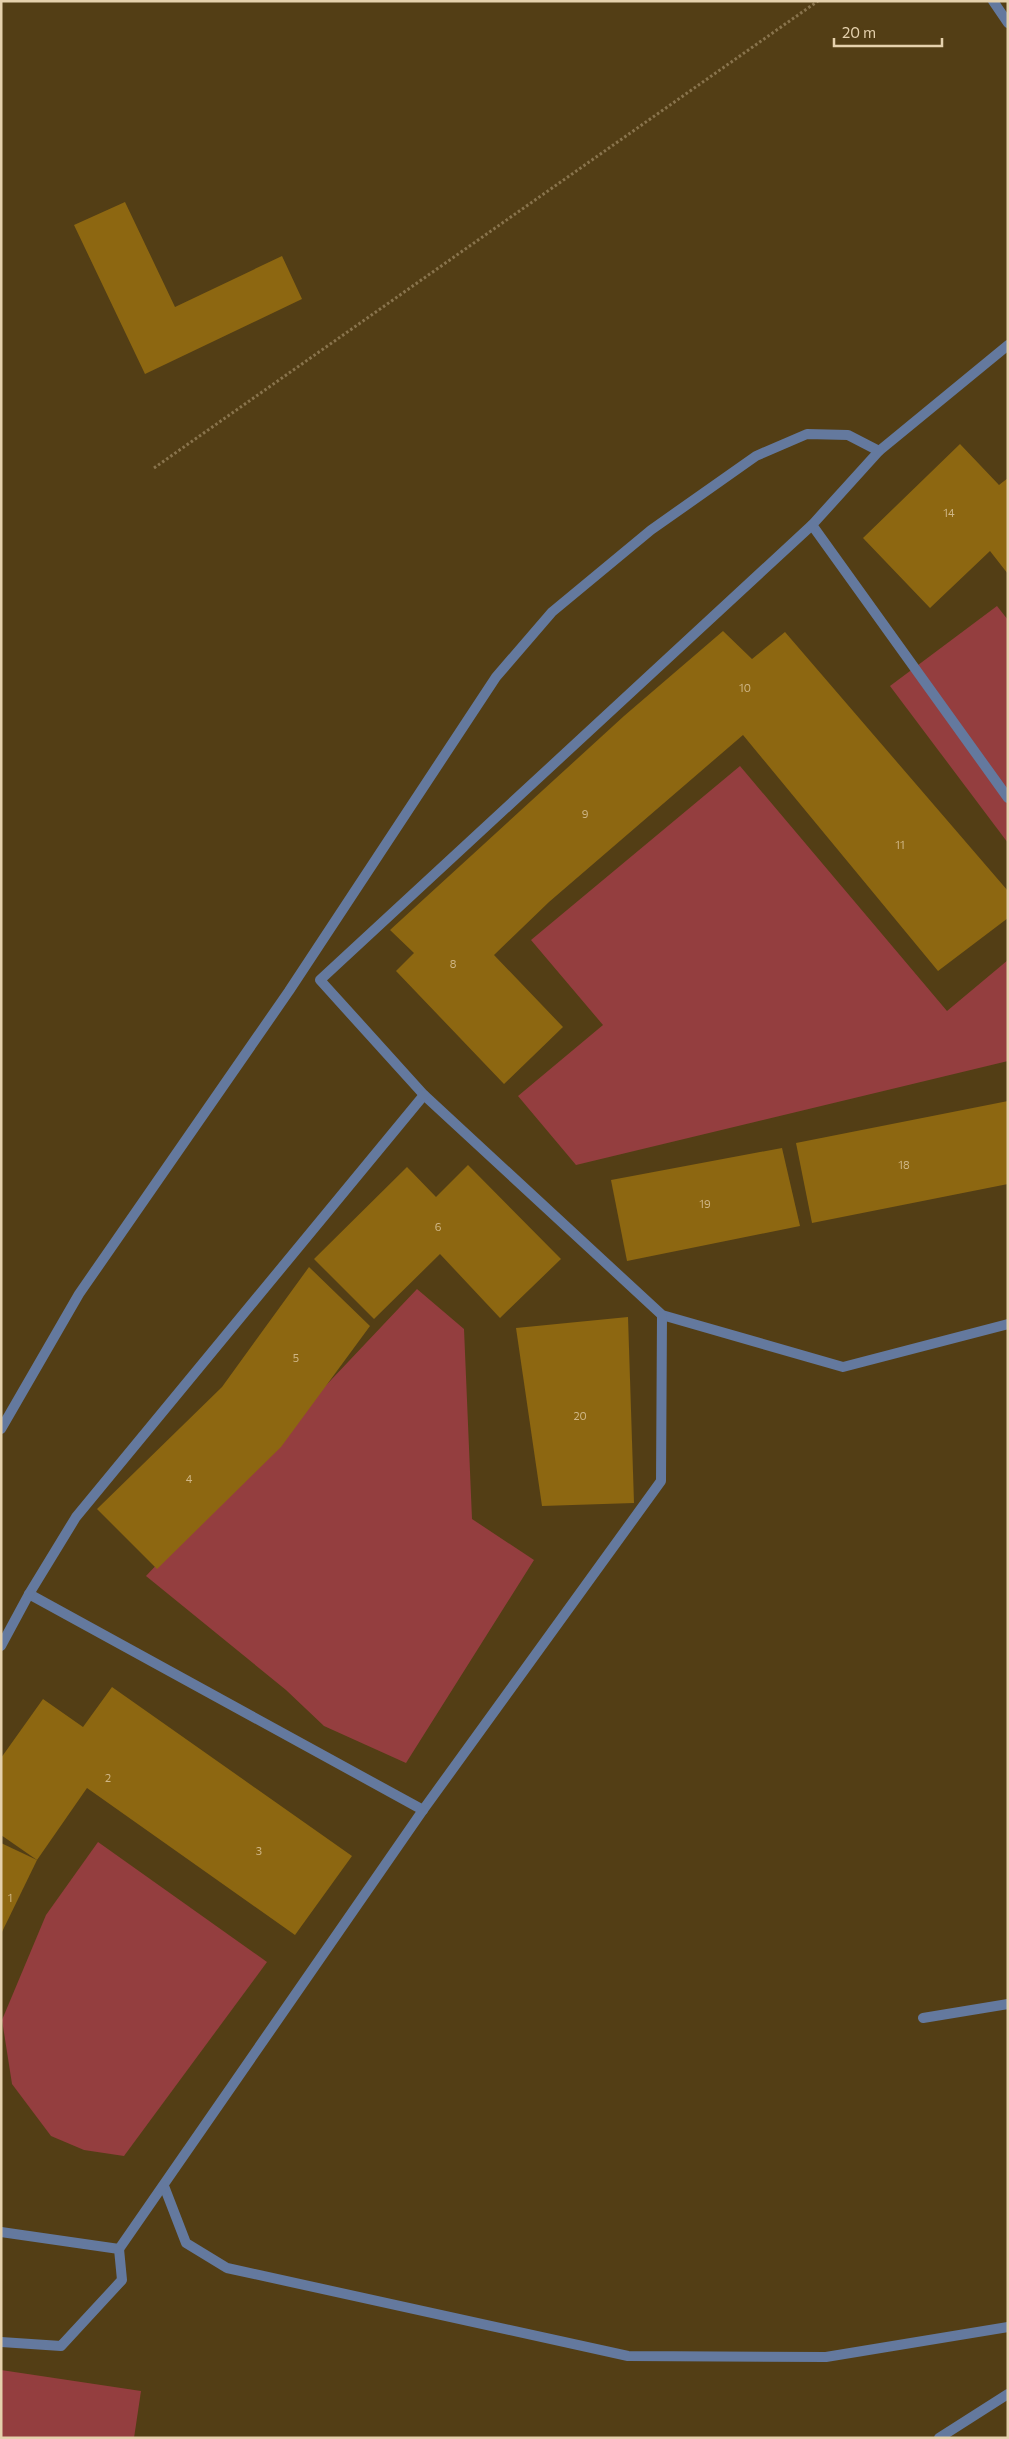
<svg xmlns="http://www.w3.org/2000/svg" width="1009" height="2439" font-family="Commissioner,sans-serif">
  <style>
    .green { fill: #943e3f }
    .building { fill: #8d6711 }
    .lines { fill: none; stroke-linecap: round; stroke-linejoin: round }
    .path { stroke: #89744d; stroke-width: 3; stroke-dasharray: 2.5 2.5; stroke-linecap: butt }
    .lane { stroke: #64799e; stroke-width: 10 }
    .street { stroke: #64799e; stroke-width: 10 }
    .labels { text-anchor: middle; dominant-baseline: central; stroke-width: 4; stroke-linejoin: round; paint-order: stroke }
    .number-label { font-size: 11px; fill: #cfb686 }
  </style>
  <rect width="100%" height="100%" fill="#533e15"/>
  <!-- green -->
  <g class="green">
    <path d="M997,606L1008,620V843L890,686Z"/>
    <path d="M740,766L947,1011L1008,960V1061L576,1165L518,1096L603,1025L531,940Z"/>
    <path d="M417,1289L464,1329L472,1519L534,1560L406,1763L324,1726L286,1690L146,1576Z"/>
    <path d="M98,1842L267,1962L124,2156L84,2150L51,2136L12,2084L2,2020L46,1915Z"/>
    <path d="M1,2370L141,2391L134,2438H1Z"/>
  </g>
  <!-- building -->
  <g class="building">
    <path d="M125,202L175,307L282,256L302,299L145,374L74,225Z"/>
    <path d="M960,444L999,485L1008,478V574L990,551L930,608L863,538Z"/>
    <path d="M723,631L752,659L785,632L1008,891V918L938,971L743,735L549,902L494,955L563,1027L504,1084L396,971L414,953L390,930L624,716Z"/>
    <path d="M1008,1101V1184L812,1223L796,1143Z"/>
    <path d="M782,1148L800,1226L627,1261L611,1180Z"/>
    <path d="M468,1165L561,1259L500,1318L440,1254L374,1319L314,1259L407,1167L436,1197Z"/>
    <path d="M309,1267L370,1326L281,1447L157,1569L97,1509L222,1387Z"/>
    <path d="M628,1317L634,1503L542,1506L516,1328Z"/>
    <path d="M112,1687L352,1856L295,1935L87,1788L37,1860L1,1835V1758L43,1699L83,1727Z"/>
    <path d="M1,1843L37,1860L1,1934Z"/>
  </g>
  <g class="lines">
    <!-- path -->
    <path class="path" d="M154,468L818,1"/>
    <!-- lane -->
    <g class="lane">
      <path d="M1008,345L879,451L812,525L320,980L424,1095L662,1315L843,1367L1008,1324"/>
      <path d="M812,525L1008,798"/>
      <path d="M1,1429L79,1294L289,991L496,677L552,612L651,530L756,456L807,434L848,435L879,451"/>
      <path d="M29,1594L423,1810"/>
      <path d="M1,1646L29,1594L76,1517L424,1095"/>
      <path d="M923,2018L1008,2004"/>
      <path d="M164,2186L186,2243L227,2268L628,2356L826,2357L1008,2327"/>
      <path d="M1,2232L119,2249L122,2280L61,2346L1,2342"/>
      <path d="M119,2249L423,1810L661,1481L662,1315"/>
      <path d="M939,2438L1008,2394"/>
    </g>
    <!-- street -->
    <path class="street" d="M993,1L1008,23"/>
  </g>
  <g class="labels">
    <!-- number labels -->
    <g class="number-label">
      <text x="949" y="512">14</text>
      <text x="745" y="687">10</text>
      <text x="585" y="813">9</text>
      <text x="900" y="844">11</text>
      <text x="453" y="963">8</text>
      <text x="904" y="1164">18</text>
      <text x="705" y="1203">19</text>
      <text x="438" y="1226">6</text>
      <text x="296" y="1357">5</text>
      <text x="580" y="1415">20</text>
      <text x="189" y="1478">4</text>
      <text x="108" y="1777">2</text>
      <text x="259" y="1850">3</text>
      <text x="10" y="1897">1</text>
    </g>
  </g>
  <!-- border -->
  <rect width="1009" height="2439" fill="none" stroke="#e5d1ad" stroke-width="5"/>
  <!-- scale -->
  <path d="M834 38v8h108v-8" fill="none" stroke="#e5d1ad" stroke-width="2.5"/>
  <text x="842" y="38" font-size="15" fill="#e5d1ad" stroke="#533e15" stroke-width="4" paint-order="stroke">20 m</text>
</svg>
